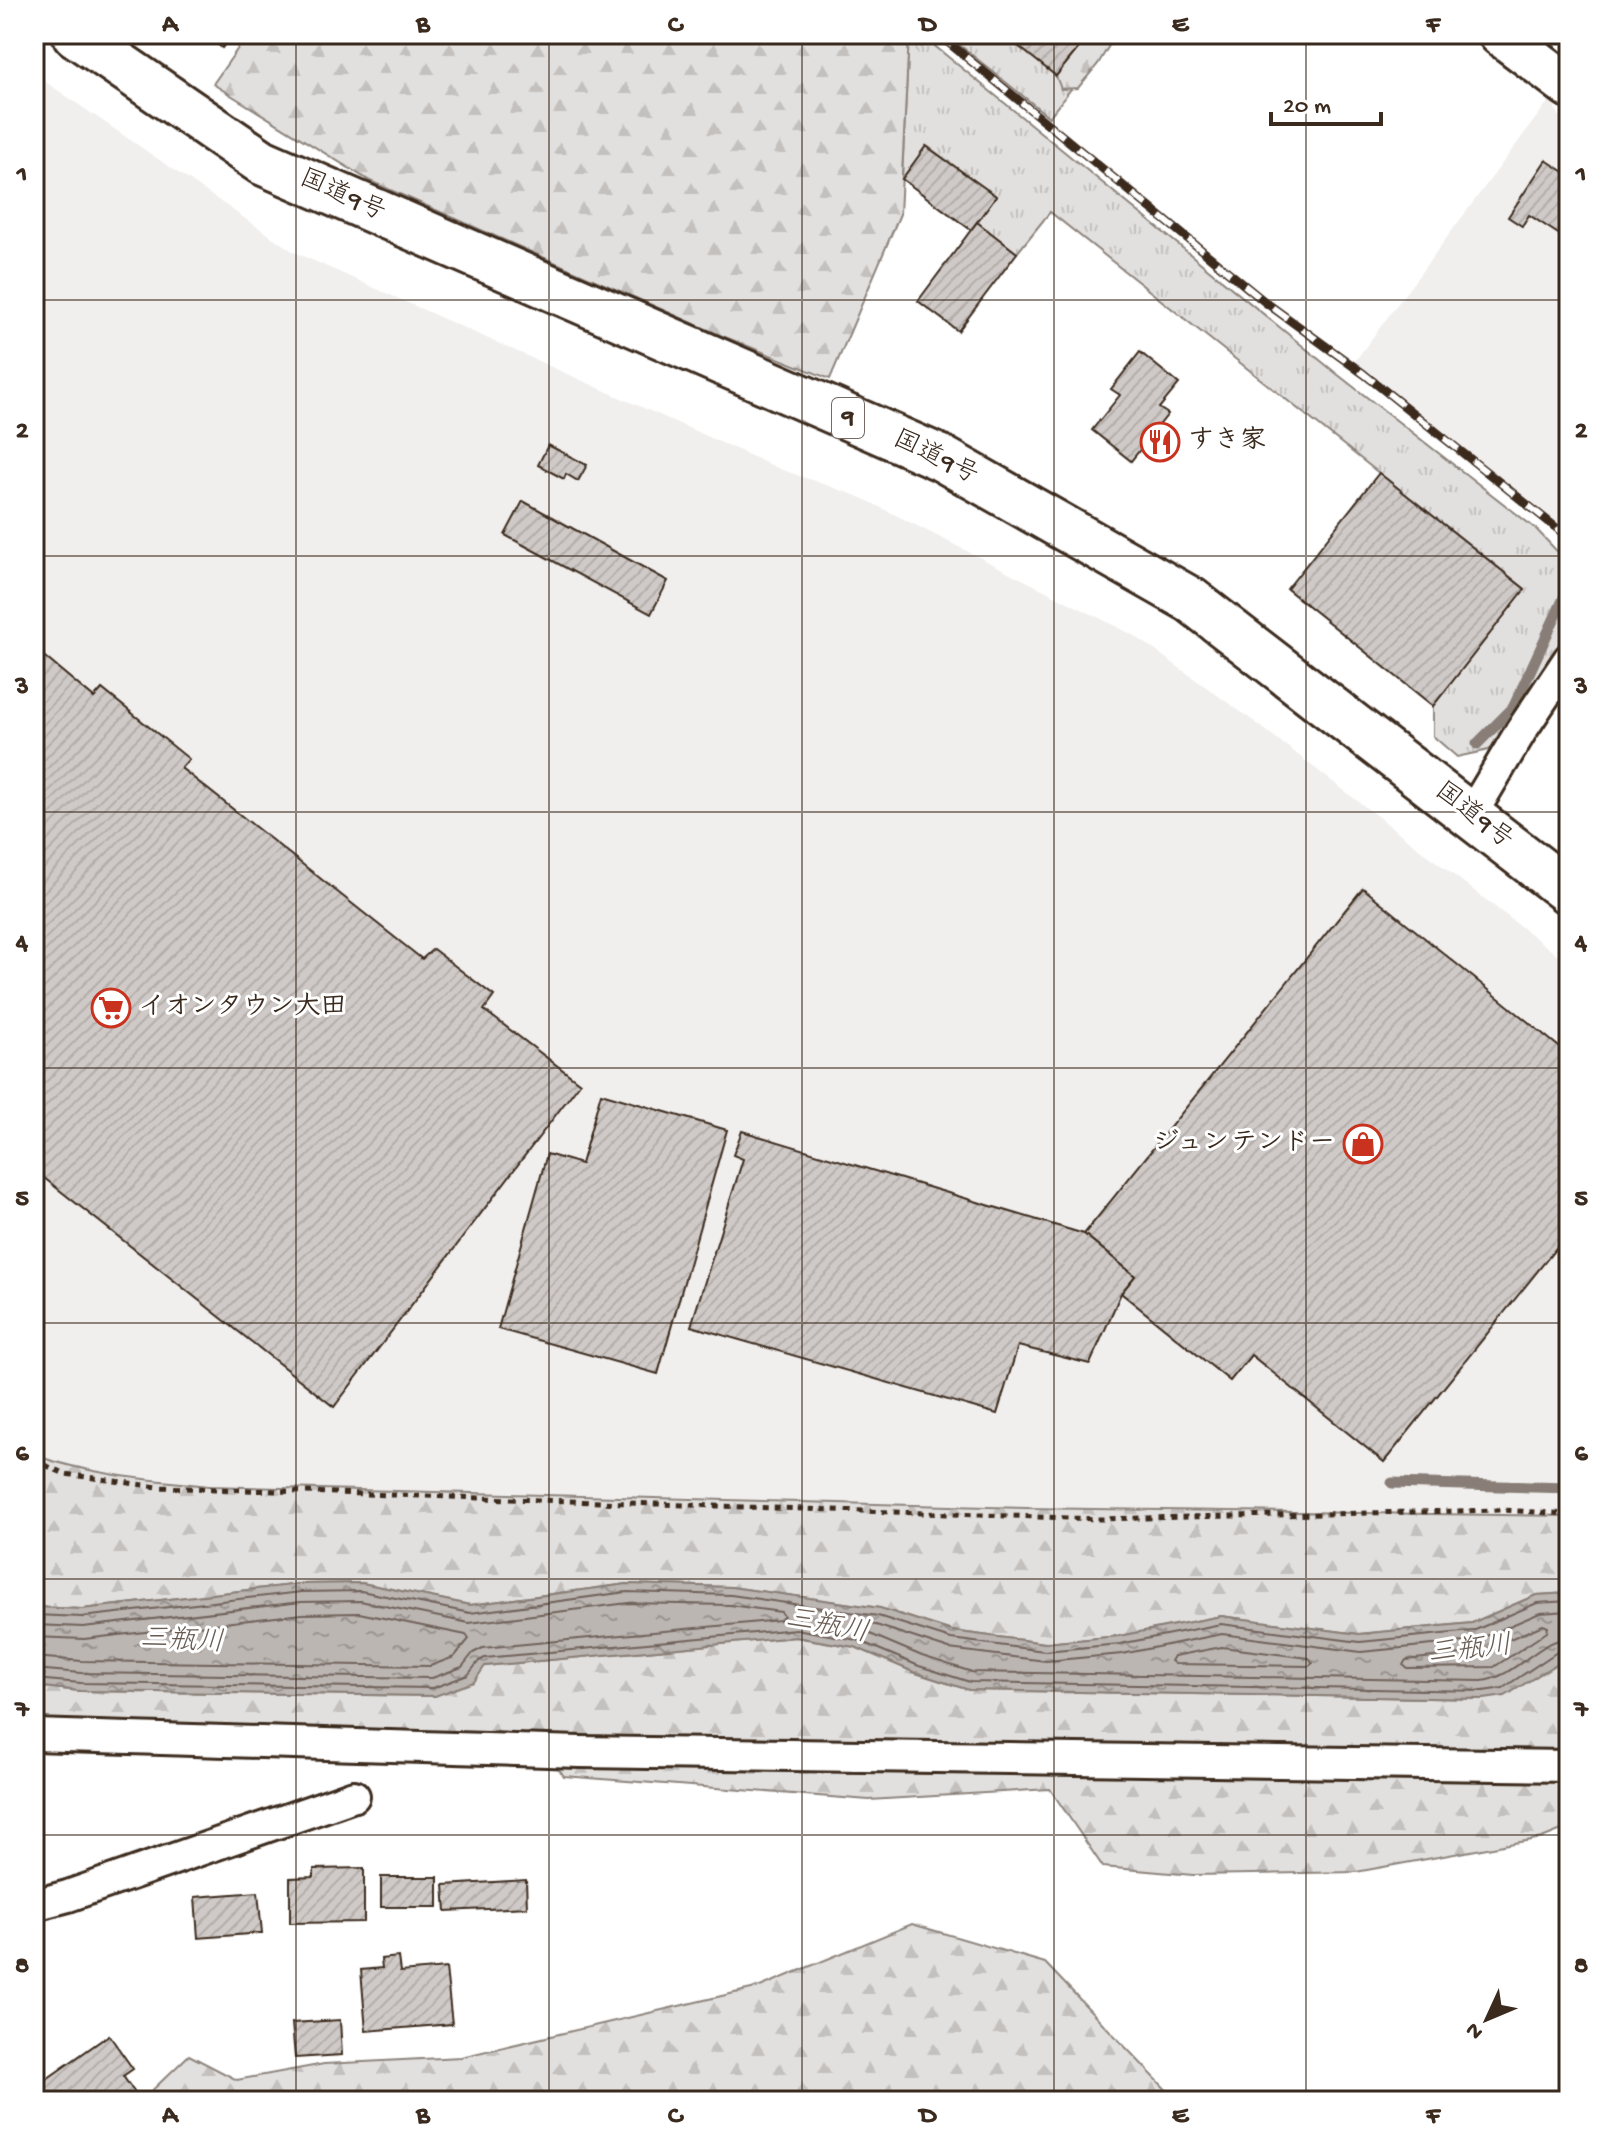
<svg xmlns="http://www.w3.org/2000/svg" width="1603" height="2135" font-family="'Gochi Hand','Klee One',sans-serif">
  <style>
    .built { fill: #f1efee }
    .grass { fill: url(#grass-tufts); stroke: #8e857e; stroke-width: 2 }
    .forest { fill: url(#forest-firs); stroke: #8e857e; stroke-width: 2 }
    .water { fill: url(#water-ripples); stroke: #887e77; stroke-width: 2 }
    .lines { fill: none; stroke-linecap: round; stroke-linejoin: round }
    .shore { stroke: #6f625a; stroke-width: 2 }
    .stream { stroke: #887e77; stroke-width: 11 }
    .building { fill: url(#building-hatch); stroke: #3b2a1e; stroke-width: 2 }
    .street-casing { stroke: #3b2a1e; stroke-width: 36 }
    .secondary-casing { stroke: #3b2a1e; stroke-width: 48 }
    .highway-casing { stroke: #3b2a1e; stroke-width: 50 }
    .path { stroke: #3b2a1e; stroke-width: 5; stroke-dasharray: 6 6; stroke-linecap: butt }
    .street { stroke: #fff; stroke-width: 30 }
    .secondary { stroke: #fff; stroke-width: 42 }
    .highway { stroke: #fff; stroke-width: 44 }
    .rail-casing { stroke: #3b2a1e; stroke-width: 9 }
    .rail { stroke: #fff; stroke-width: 6; stroke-dasharray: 18; stroke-linecap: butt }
    .grid { fill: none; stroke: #3b2a1e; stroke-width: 2; stroke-opacity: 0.55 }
    .labels { text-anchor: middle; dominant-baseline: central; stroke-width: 6; stroke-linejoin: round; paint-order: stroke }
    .shield { fill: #fff; stroke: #766a62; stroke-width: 2 }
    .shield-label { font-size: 24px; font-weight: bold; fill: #3b2a1e }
    .street-label { font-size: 26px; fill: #3b2a1e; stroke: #fff }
    .poi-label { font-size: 26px; font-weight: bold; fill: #3b2a1e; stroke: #fff; text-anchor: start }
    .water-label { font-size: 28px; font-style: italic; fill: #685b52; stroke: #fff }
    .neatline { fill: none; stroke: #3b2a1e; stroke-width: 3 }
    .grid-label { font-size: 26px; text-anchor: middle; font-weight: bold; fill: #3b2a1e }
  </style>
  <defs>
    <pattern id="grass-tufts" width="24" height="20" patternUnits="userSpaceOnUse" patternTransform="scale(2)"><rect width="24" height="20" fill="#e2e0de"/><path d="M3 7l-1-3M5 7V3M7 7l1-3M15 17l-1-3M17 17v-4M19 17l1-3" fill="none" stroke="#c3c0be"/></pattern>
    <pattern id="forest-firs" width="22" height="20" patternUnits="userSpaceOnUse" patternTransform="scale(2)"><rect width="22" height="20" fill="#e2e0de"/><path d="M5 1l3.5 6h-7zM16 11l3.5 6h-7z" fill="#c3c0be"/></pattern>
    <pattern id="water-ripples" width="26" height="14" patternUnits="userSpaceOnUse" patternTransform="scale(2)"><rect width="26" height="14" fill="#bcb6b3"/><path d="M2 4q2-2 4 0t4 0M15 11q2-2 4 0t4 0" fill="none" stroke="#9a9491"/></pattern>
    <pattern id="building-hatch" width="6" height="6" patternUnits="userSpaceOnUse" patternTransform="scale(2)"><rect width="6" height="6" fill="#cfcac7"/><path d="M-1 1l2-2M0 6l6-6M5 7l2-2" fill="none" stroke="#b3aeaa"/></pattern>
  </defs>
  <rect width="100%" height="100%" fill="#fff"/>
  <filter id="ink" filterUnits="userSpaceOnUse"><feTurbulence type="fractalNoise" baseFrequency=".0125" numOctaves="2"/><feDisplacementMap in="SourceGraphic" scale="16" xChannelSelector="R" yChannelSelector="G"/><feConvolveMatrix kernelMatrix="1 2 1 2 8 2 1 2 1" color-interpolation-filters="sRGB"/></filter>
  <g filter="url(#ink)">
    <!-- built -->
    <g class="built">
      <path d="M34,74L294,252L780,469L860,497L1135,636L1259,725L1569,964V1516L1026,1508L211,1485L146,1479L70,1468L34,1455Z"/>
      <path d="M1550,99L1561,118L1569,124V533L1355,361Z"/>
    </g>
    <!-- grass -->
    <g class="grass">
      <path d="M909,34H920L1337,374L1536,529L1569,564V620L1540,689L1493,749L1457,757L1433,736V706L1525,589L1050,212L1017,253L977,222L995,196L927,146L902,179Z"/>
      <path d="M946,34H1114L1049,117Z"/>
    </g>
    <!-- forest -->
    <g class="forest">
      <path d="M248,34H909L900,214L830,379L720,335L370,181L213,84Z"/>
      <path d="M1090,34H1116L1098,64L1078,88L1061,89L1056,76Z"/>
      <path d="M34,1455C91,1475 151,1480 211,1486L1026,1508L1569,1516V1593L1536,1595L1472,1623L1359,1634L1221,1616L1119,1636L1045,1643L952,1631L880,1608L731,1587L627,1584L470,1605L362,1583L300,1584L82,1609L34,1607Z"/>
      <path d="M795,1637L855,1647L916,1673L969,1690L1484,1699L1569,1656V1827L1542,1838L1356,1872L1193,1875L1103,1867L1050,1789L869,1800L564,1776L542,1746L34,1723V1686L80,1691L435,1696L485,1666Z"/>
      <path d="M912,1924L1045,1963L1177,2101H141L189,2055L237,2080L324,2064L461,2057L760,1987Z"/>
    </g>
    <!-- water -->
    <path class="water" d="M362,1583L470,1605L627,1584L731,1587L880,1608L952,1631L1045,1643L1119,1636L1221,1616L1359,1634L1472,1623L1536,1595L1569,1593V1656L1505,1696L1484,1699L969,1690L916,1673L855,1647L796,1637L485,1666L474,1682L435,1696L80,1691L34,1686V1607L82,1609L300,1584Z"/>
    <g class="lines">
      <!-- shore -->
      <g class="shore">
        <path d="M1569,1611L1540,1613L1474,1641L1361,1652L1222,1634L1122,1654L1046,1661L949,1649L876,1625L864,1624L861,1628L863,1631L922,1656L972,1672L1482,1681C1516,1677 1538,1640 1569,1638"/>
        <path d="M34,1615L82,1617L301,1592L361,1591L470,1613L627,1592L731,1595L878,1616L951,1639L1045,1651L1120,1644L1221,1624L1360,1642L1473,1631L1537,1603L1569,1601"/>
        <path d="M34,1625L83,1627L301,1602L360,1601L469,1623L628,1603L730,1605L781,1612L784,1616L780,1620L483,1648L473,1653L462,1667L432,1678L81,1673L34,1669"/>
        <path d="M1543,1625L1548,1627L1547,1632L1494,1667L1407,1668L1403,1665L1406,1660L1479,1652Z"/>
        <path d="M34,1637L84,1639L302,1614L359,1613L466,1635L469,1639L454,1657L430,1666L82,1661L34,1657"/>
        <path d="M1222,1647L1309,1658L1313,1663L1309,1666L1175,1664L1171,1661L1174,1656Z"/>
        <path d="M34,1679L81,1683L433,1688L468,1675L479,1661L485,1658L796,1629L857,1640L919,1666L970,1682L1483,1691L1503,1688L1560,1650L1569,1648"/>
      </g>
      <!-- stream -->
      <g class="stream">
        <path d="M1477,744L1513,708L1569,587"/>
        <path d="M1392,1483L1569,1488"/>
      </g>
    </g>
    <!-- building -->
    <g class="building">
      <path d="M206,34H233L222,48Z"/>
      <path d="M1003,34H1090L1056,76Z"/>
      <path d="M926,146L996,196L971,230L902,179Z"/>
      <path d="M1546,160L1569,175V241L1529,215L1522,226L1508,217Z"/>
      <path d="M977,222L1017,253L958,331L918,301Z"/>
      <path d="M1140,352L1179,384L1159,408L1168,414L1131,461L1092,430L1120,395L1111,389Z"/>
      <path d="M548,445L587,465L578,481L566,474L564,479L538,465Z"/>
      <path d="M1379,473L1525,589L1433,706L1287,589Z"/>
      <path d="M523,501L668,581L651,614L505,535Z"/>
      <path d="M34,648L94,698L102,689L189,759L181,768L422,959L433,949L494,996L484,1010L580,1083L334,1407L34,1170Z"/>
      <path d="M1363,888L1569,1055V1232L1384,1462L1251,1355L1230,1381L1121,1293L1135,1276L1084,1234Z"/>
      <path d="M601,1093L727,1130L658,1374L498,1329L547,1154L581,1164Z"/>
      <path d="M742,1131L1084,1234L1135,1276L1121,1293L1090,1364L1018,1346L997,1414L691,1326L743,1159L733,1155Z"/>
      <path d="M364,1868V1922L290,1923V1878L314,1877V1869Z"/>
      <rect x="381" y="1877" width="57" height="30"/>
      <path d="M526,1880L527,1907L446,1911L444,1885Z"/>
      <path d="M258,1892L262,1933L198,1938L195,1897Z"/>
      <path d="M398,1957L400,1972L446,1968L452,2024L366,2031L361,1970L382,1968L381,1959Z"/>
      <path d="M340,2020L342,2055L295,2058L292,2023Z"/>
      <path d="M109,2035L133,2069L123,2076L137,2096L130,2101H41L34,2088Z"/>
    </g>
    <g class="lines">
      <defs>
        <g id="street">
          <path d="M1471,815L1521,731L1569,659"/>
          <path d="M34,1735L580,1752L1569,1766"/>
          <path d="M34,1905L68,1896L354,1796"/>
        </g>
        <path id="secondary" d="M1500,34L1569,86"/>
        <path id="highway" d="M75,34L262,162L941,458L1191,600L1569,892"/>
      </defs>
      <!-- street casing -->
      <use href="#street" class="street-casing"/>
      <!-- secondary casing -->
      <use href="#secondary" class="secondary-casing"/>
      <!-- highway casing -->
      <use href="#highway" class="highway-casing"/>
      <!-- path -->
      <path class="path" d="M34,1460L65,1474L158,1487L1098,1519L1502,1510L1569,1514"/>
      <!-- street -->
      <use href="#street" class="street"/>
      <!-- secondary -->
      <use href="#secondary" class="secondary"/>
      <!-- highway -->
      <use href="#highway" class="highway"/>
      <defs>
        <path id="rail" d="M938,34L1265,302L1364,374L1569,538"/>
      </defs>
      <!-- rail casing -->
      <use href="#rail" class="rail-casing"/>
      <!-- rail -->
      <use href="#rail" class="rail"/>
    </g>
  </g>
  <!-- grid -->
  <path class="grid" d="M296,34V2101M549,34V2101M802,34V2101M1054,34V2101M1306,34V2101M34,300H1569M34,556H1569M34,812H1569M34,1068H1569M34,1323H1569M34,1579H1569M34,1835H1569"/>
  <!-- icons -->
  <defs>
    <symbol id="restaurant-ring" viewBox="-11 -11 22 22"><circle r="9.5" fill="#fff" stroke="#c8321e" stroke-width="1.5"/><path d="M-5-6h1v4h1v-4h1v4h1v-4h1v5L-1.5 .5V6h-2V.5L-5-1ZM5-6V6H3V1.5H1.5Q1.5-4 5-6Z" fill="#c8321e"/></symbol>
    <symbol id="supermarket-ring" viewBox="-11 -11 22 22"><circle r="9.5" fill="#fff" stroke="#c8321e" stroke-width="1.5"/><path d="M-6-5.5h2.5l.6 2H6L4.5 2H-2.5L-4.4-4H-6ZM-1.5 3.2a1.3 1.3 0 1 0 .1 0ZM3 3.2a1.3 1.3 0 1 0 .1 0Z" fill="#c8321e"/></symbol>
    <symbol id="shop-ring" viewBox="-11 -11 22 22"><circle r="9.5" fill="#fff" stroke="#c8321e" stroke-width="1.5"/><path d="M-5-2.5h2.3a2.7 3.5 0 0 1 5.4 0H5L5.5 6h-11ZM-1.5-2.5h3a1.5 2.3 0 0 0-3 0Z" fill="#c8321e"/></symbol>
  </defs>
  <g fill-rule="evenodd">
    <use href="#restaurant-ring" x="1138" y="420" width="44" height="44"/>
    <use href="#supermarket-ring" x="89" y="986" width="44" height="44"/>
    <use href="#shop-ring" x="1341" y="1122" width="44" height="44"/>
  </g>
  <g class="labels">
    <!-- shield labels -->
    <rect class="shield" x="832" y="398" width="32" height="40" rx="6"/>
    <g class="shield-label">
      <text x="848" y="418">9</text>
    </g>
    <!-- street labels -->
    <g class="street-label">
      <text transform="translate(342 197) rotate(24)">国道9号</text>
      <text transform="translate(935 459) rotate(26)">国道9号</text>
      <text transform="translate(1473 817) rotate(38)">国道9号</text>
    </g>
    <!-- poi labels -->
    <g class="poi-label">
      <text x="1188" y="442">すき家</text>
      <text x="139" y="1008">イオンタウン大田</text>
      <text x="1335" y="1144" text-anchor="end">ジュンテンドー</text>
    </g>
    <!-- water labels -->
    <g class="water-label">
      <text transform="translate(827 1627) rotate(11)">三瓶川</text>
      <text transform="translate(182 1642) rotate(3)">三瓶川</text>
      <text transform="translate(1470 1651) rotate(-6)">三瓶川</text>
    </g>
  </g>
  <!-- margin -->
  <rect width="1603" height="2135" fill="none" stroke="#fff" stroke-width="88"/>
  <!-- north arrow -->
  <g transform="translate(1487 2019) rotate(226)" stroke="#ffffff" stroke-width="6" paint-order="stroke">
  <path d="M0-6L14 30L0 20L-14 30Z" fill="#3b2a1e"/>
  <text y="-12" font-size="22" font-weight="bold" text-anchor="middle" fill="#3b2a1e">N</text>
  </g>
  <!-- scale -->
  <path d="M1271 112v12h110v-12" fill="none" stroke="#3b2a1e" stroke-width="4"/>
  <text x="1283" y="112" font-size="24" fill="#3b2a1e" stroke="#ffffff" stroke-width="6" paint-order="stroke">20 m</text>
  <rect x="44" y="44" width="1515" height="2047" class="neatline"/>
  <g class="grid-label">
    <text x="170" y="31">A</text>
    <text x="423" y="31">B</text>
    <text x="675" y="31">C</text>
    <text x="928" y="31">D</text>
    <text x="1180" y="31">E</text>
    <text x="1433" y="31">F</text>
    <text x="22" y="181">1</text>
    <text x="1581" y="181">1</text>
    <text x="22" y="437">2</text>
    <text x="1581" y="437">2</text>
    <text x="22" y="693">3</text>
    <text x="1581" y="693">3</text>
    <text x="22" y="949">4</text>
    <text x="1581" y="949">4</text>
    <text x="22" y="1205">5</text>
    <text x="1581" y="1205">5</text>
    <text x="22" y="1460">6</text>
    <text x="1581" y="1460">6</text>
    <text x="22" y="1716">7</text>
    <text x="1581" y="1716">7</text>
    <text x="22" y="1972">8</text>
    <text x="1581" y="1972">8</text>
    <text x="170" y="2122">A</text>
    <text x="423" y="2122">B</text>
    <text x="675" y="2122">C</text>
    <text x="928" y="2122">D</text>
    <text x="1180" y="2122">E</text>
    <text x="1433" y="2122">F</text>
  </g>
</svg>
